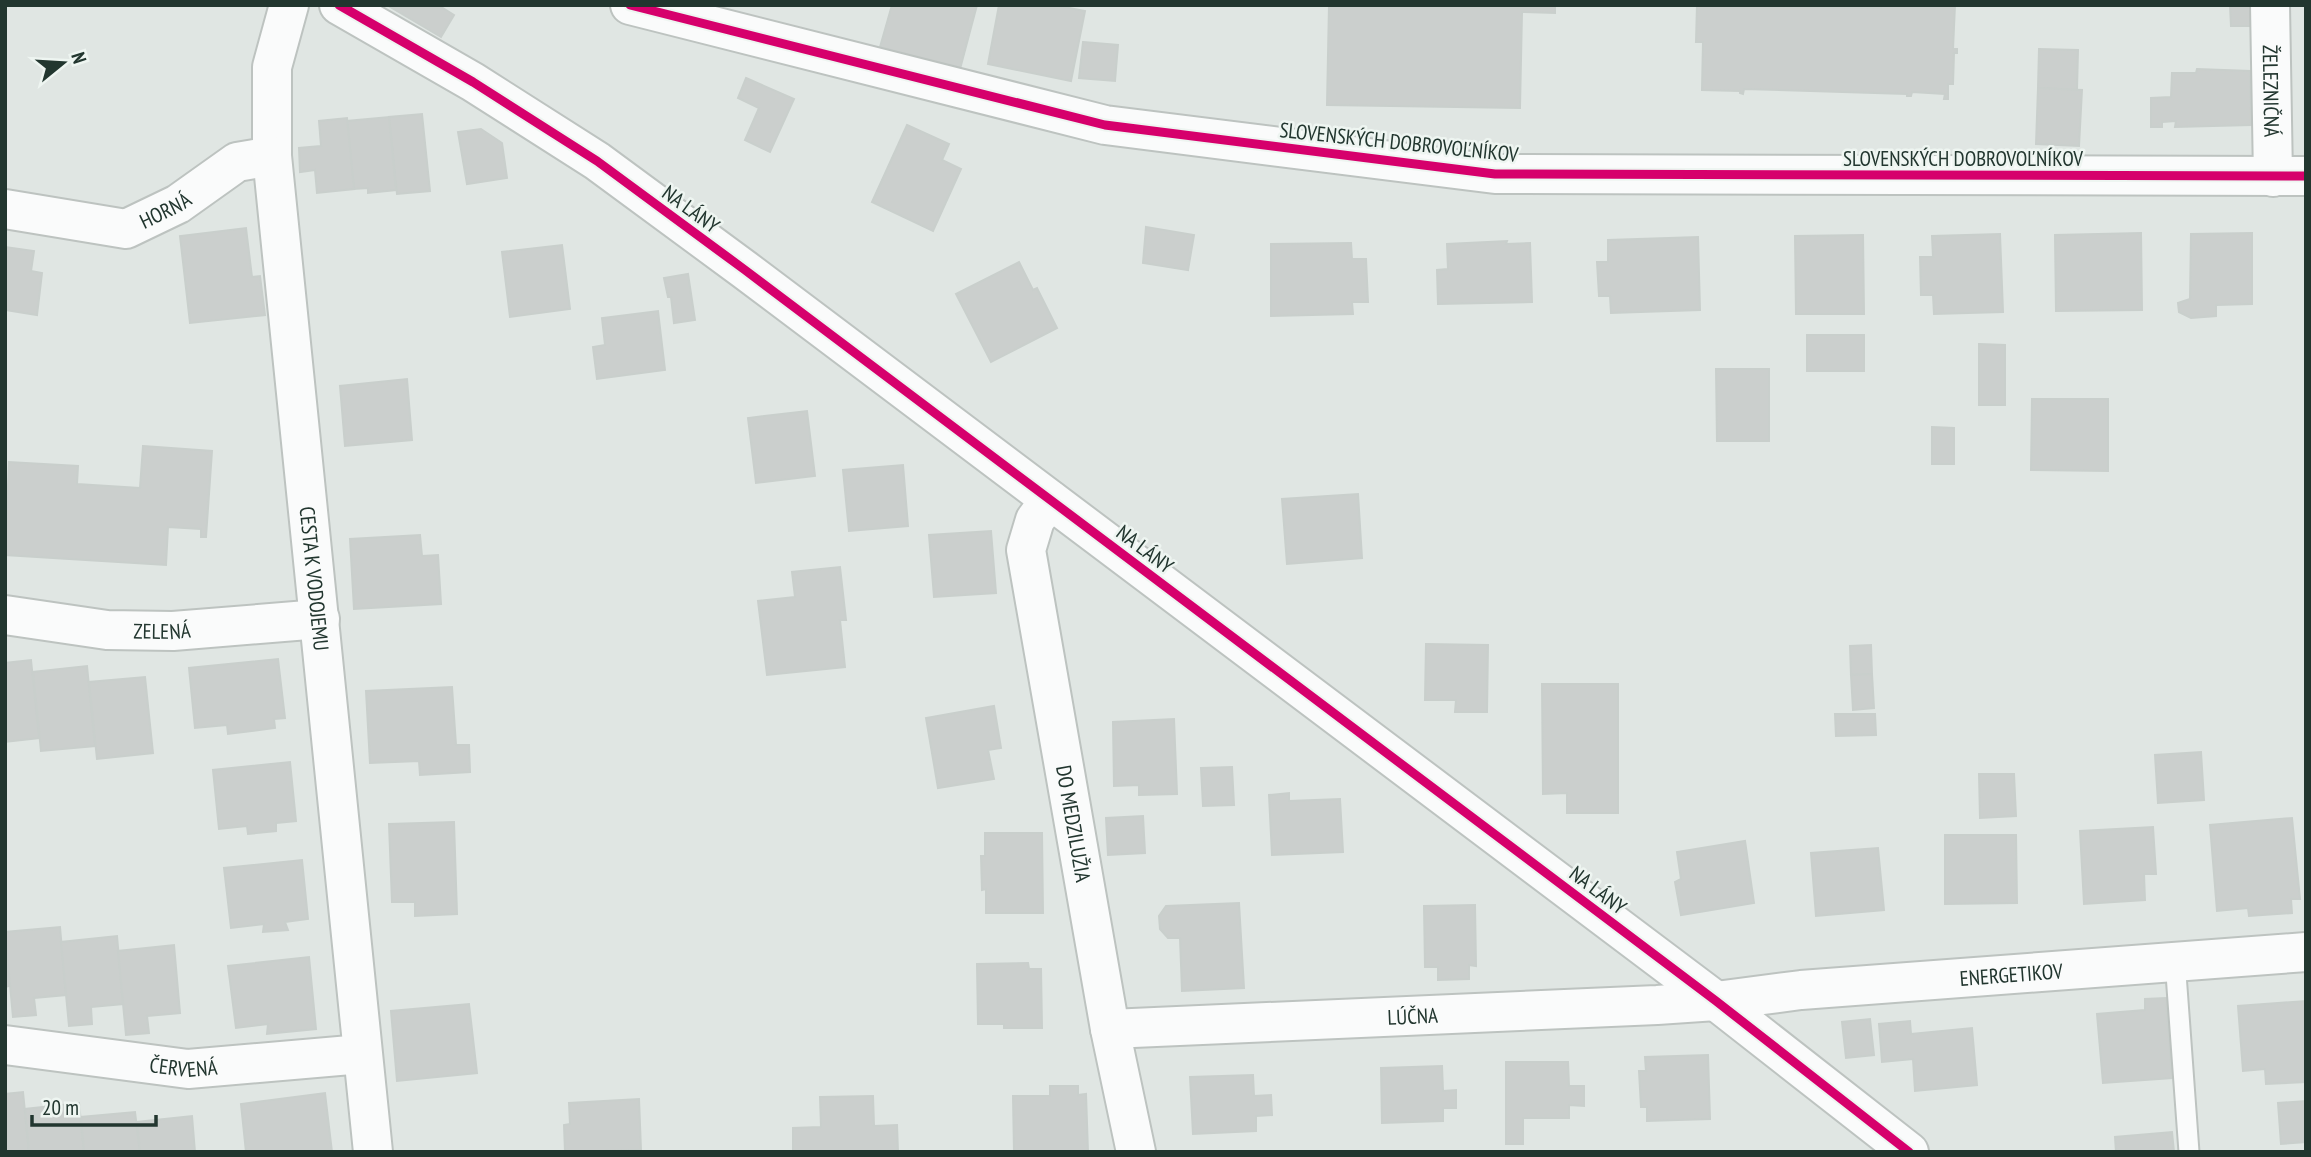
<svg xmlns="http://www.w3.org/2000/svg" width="2311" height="1157" font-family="'PT Sans Narrow',sans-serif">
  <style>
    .building { fill: #cbcfcd; stroke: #c9cfcc; stroke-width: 2 }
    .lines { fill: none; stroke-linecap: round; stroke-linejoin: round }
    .lane-casing { stroke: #bdc3c0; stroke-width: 23 }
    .street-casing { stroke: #bdc3c0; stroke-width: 42 }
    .secondary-casing { stroke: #bdc3c0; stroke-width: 42 }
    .lane { stroke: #fafbfb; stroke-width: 19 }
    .street { stroke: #fafbfb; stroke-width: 38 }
    .secondary { stroke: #fafbfb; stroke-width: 38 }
    .cycleway-casing { stroke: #eef5f1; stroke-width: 13 }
    .cycleway { stroke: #d6006c; stroke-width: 9 }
    .labels { text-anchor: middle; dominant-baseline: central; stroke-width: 5; stroke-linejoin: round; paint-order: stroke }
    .street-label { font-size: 21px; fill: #22362f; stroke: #eef5f1 }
  </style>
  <rect width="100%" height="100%" fill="#e0e6e3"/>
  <!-- building -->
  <g class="building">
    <path d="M387,5H438L454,15L441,37Z"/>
    <path d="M892,5H977L960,69L880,47Z"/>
    <path d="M999,5H1054L1085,11L1071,81L988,64Z"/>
    <path d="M1302,5H1555V13L1522,12L1520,108L1327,105L1329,5Z"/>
    <path d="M1697,5L1881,8V5H1955L1953,49H1957V53H1954L1953,84H1948V99H1944L1945,94L1912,92L1911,96H1907V94L1744,89L1743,94L1740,93V91L1702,90L1703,42H1696Z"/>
    <path d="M2230,5H2253V26H2231Z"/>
    <path d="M1083,42L1118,45L1115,81L1079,78Z"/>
    <path d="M2039,49L2078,50L2077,90L2038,88Z"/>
    <path d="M2197,69L2250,71L2251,125L2175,127L2176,121L2162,122V127H2151V98L2171,97L2172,73H2196Z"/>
    <path d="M746,78L794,99L770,152L745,140L759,108L738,98Z"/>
    <path d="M2038,88L2082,90L2079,146L2036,144Z"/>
    <path d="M422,114L430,191L397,194L389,117Z"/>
    <path d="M389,117L396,190L368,193V188L354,189L347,121Z"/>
    <path d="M347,118L354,189L317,193L315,170L300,172L299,148L321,146L319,121Z"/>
    <path d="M907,125L949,144L942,160L961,169L933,231L872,202Z"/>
    <path d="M481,129L502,143L507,178L467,184L458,132Z"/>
    <path d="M1146,227L1194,235L1188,270L1143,263Z"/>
    <path d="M246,228L252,277L260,276L265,315L190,323L180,236Z"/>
    <path d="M2141,233L2142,310L2056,311L2055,235Z"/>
    <path d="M2252,233V304L2216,305V316L2191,318L2179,312L2178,303L2190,299L2191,234Z"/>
    <path d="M2000,234L2003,312L1934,314L1933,295H1921L1920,257H1933L1932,236Z"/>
    <path d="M1863,235L1864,314H1796L1795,236Z"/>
    <path d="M1698,237L1700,310L1611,313L1610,296H1599L1597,262H1608V240Z"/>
    <path d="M1507,241L1506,244L1530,243L1532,302L1438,304L1437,270L1448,269L1447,244Z"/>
    <path d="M1351,243L1352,259H1366L1368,302H1352L1353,314L1271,316V244Z"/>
    <path d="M562,245L570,309L510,317L502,252Z"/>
    <path d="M5,247L34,251L31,271L42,273L37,315L5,310Z"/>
    <path d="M1019,262L1033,290L1037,288L1057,328L991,362L956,294Z"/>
    <path d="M688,274L695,320L674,323L671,297H668L664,278Z"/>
    <path d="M658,311L665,370L597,379L593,347L605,345L602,318Z"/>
    <rect x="1807" y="335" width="57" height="36"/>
    <path d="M1979,344L2005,345V405H1979Z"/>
    <path d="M1716,369H1769V441H1717Z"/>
    <path d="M407,379L412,440L345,446L340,386Z"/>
    <path d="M2032,399H2108V471L2031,470Z"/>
    <path d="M807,411L815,476L756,483L748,418Z"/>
    <path d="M1932,427L1954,428V464H1932Z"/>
    <path d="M143,446L212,451L206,537H201V529L168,527L166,565L5,555L9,462L78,466L77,484L140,488Z"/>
    <path d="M903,465L908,526L849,531L843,470Z"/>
    <path d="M1358,494L1362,558L1287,564L1282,499Z"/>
    <path d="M991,531L996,593L934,597L929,535Z"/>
    <path d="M420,535L422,556L438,555L441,604L354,609L350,539Z"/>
    <path d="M840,567L846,620H840L845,667L767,675L758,601L795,597L792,572Z"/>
    <path d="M1426,644L1488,645L1487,712H1455L1456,700H1425Z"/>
    <path d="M1871,645L1872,674L1851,675L1850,646Z"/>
    <path d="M278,659L285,718L274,719L275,728L228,734L227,725L195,728L189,668Z"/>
    <path d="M31,660L39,738L5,742V663Z"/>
    <path d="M87,666L95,746L41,751L33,672Z"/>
    <path d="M1872,674L1874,708L1853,710L1851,675Z"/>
    <path d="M145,677L153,753L97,759L89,682Z"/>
    <path d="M1542,684H1618V813H1567V793L1543,794Z"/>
    <path d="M452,687L456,745H469L470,772L420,775L419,761L370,763L366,691Z"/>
    <path d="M994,706L1001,748L988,750L994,779L938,788L926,718Z"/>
    <path d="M1835,714H1875L1876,735L1836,736Z"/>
    <path d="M1174,719L1177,794L1139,795V785L1114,786L1113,722Z"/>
    <path d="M2201,752L2204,800L2158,803L2155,755Z"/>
    <path d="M290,762L296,821L276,823V831L248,834L247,826L219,829L213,770Z"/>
    <path d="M1232,767L1234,805L1203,806L1201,768Z"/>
    <path d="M1979,774H2014L2016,816L1980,818Z"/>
    <path d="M1289,793V801L1340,799L1343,852L1272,855L1269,795Z"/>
    <path d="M1143,816L1145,853L1108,855L1106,818Z"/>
    <path d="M2292,818L2300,899H2291L2292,913L2249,916L2248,908L2217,911L2210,825Z"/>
    <path d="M454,822L457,914L415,916V902H392L389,824Z"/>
    <path d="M2153,827L2156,874H2144L2145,900L2084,904L2080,831Z"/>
    <path d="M985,833H1042L1043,913H986V889L982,890L981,856H985Z"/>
    <path d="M1945,835H2016L2017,903L1945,904Z"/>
    <path d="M1745,841L1754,903L1681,915L1675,882L1681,879L1677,852Z"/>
    <path d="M1878,848L1884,910L1816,916L1811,853Z"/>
    <path d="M302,860L308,919L285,922L288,930L263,932L264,924L231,928L224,868Z"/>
    <path d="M1239,903L1244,988L1182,991L1180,938H1168L1160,929L1159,916L1166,906Z"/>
    <path d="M1475,905L1476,966L1469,965V979L1438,980V967H1425L1424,906Z"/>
    <path d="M60,927L66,995L34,998L36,1015L13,1017L5,932Z"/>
    <path d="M117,936L123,1004L91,1007L92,1024L69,1026L61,942Z"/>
    <path d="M5,938L9,986L5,987Z"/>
    <path d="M174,945L180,1013L147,1016L149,1033L126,1035L118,951Z"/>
    <path d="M309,957L316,1029L267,1034L268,1024L236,1028L228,966Z"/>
    <path d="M1028,963L1029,969H1041L1042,1028H1004V1024H978L977,964Z"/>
    <path d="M2166,998L2172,1078L2103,1083L2097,1014L2145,1010V999Z"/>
    <path d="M2306,1001V1082L2266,1084L2265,1069L2243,1071L2238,1006Z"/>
    <path d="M469,1004L477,1073L397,1081L391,1011Z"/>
    <path d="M1870,1019L1874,1055L1846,1058L1842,1022Z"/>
    <path d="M1910,1021L1911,1034L1972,1028L1977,1085L1915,1091L1913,1059L1882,1062L1879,1024Z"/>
    <path d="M1708,1055L1710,1119L1647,1121V1107H1641L1639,1071H1646L1645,1057Z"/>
    <path d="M1506,1062H1568L1569,1086H1584V1106L1569,1105V1118H1523V1144H1506Z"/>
    <path d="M1442,1066L1443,1091L1456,1090V1108H1443V1121L1382,1123L1381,1068Z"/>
    <path d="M1253,1075L1254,1096L1271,1095L1272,1115L1256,1116V1131L1193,1134L1190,1077Z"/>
    <path d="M1050,1086H1078V1095L1086,1094L1088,1152H1014L1013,1096H1050Z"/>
    <path d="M23,1092L29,1152H5V1094Z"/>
    <path d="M325,1093L332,1152H246L241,1104Z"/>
    <path d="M873,1096L874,1126L897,1125L898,1152H793V1128L821,1127L820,1097Z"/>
    <path d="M639,1099L641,1150L565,1152L564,1125L570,1124L569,1103Z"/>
    <path d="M2306,1101V1142L2281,1144L2278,1103Z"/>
    <path d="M79,1103L84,1152H29L25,1109Z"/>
    <path d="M135,1112L140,1152H84L81,1117Z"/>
    <path d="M192,1116L195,1152H140L137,1122Z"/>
    <path d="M2172,1132L2174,1152H2116L2115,1137Z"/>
  </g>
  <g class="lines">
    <defs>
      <path id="lane" d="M2175,960L2189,1152"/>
      <g id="street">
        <path id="s1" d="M289,5L272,67V156L373,1152"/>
        <path d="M630,5L1105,125L1495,174L2306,176"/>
        <path id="s2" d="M2270,5L2273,177"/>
        <path id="s3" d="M5,209L126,229L178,204L237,162L272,156"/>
        <path id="s4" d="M1050,500L1035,520L1026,550L1110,1029L1136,1152"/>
        <path id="s5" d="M5,615L107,630L173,631L320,619"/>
        <path id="s6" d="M1110,1029L1657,1005L1716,1001L1801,990L2306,952"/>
        <path id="s7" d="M5,1045L188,1069L362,1054"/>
      </g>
      <path id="secondary" d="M339,5L473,82L597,161L745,270L1716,1001L1909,1152"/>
    </defs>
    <!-- lane casing -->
    <use href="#lane" class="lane-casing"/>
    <!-- street casing -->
    <use href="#street" class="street-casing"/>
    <!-- secondary casing -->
    <use href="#secondary" class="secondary-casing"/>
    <!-- lane -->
    <use href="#lane" class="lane"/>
    <!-- street -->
    <use href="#street" class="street"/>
    <!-- secondary -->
    <use href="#secondary" class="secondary"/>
    <defs>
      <g id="cycleway">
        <path d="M339,5L473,82L597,161L745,270L1716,1001L1909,1152"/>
        <path d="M630,5L1105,125L1495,174L2306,176"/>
      </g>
    </defs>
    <!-- cycleway casing -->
    <use href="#cycleway" class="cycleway-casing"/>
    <!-- cycleway -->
    <use href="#cycleway" class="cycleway"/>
  </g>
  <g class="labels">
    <!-- street labels -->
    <g class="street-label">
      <text stroke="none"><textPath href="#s2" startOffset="86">ŽELEZNIČNÁ</textPath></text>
      <text transform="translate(1399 142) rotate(6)">SLOVENSKÝCH DOBROVOĽNÍKOV</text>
      <text x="1963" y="158">SLOVENSKÝCH DOBROVOĽNÍKOV</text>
      <text stroke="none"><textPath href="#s3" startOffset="166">HORNÁ</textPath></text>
      <text transform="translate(691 209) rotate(36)">NA LÁNY</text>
      <text transform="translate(1145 549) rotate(37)">NA LÁNY</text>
      <text stroke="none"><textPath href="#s1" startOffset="578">CESTA K VODOJEMU</textPath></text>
      <text stroke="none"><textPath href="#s5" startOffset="158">ZELENÁ</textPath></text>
      <text stroke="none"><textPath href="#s4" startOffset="334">DO MEDZILUŽIA</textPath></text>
      <text transform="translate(1598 890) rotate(37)">NA LÁNY</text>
      <text stroke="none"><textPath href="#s6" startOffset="903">ENERGETIKOV</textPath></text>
      <text stroke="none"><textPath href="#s6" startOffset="303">LÚČNA</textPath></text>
      <text stroke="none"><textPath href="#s7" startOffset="180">ČERVENÁ</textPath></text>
    </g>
  </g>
  <!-- border -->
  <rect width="2311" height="1157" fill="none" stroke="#22362f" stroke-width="14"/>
  <!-- north arrow -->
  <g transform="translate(63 63) rotate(72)" stroke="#eef5f1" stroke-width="5" paint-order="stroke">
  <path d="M0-5L12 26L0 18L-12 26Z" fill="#22362f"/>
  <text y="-10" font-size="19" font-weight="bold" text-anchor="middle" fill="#22362f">N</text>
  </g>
  <!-- scale -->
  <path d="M32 1115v10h124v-10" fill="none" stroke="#22362f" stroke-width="3.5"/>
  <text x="42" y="1115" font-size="21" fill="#22362f" stroke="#eef5f1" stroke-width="5" paint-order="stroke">20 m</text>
</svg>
